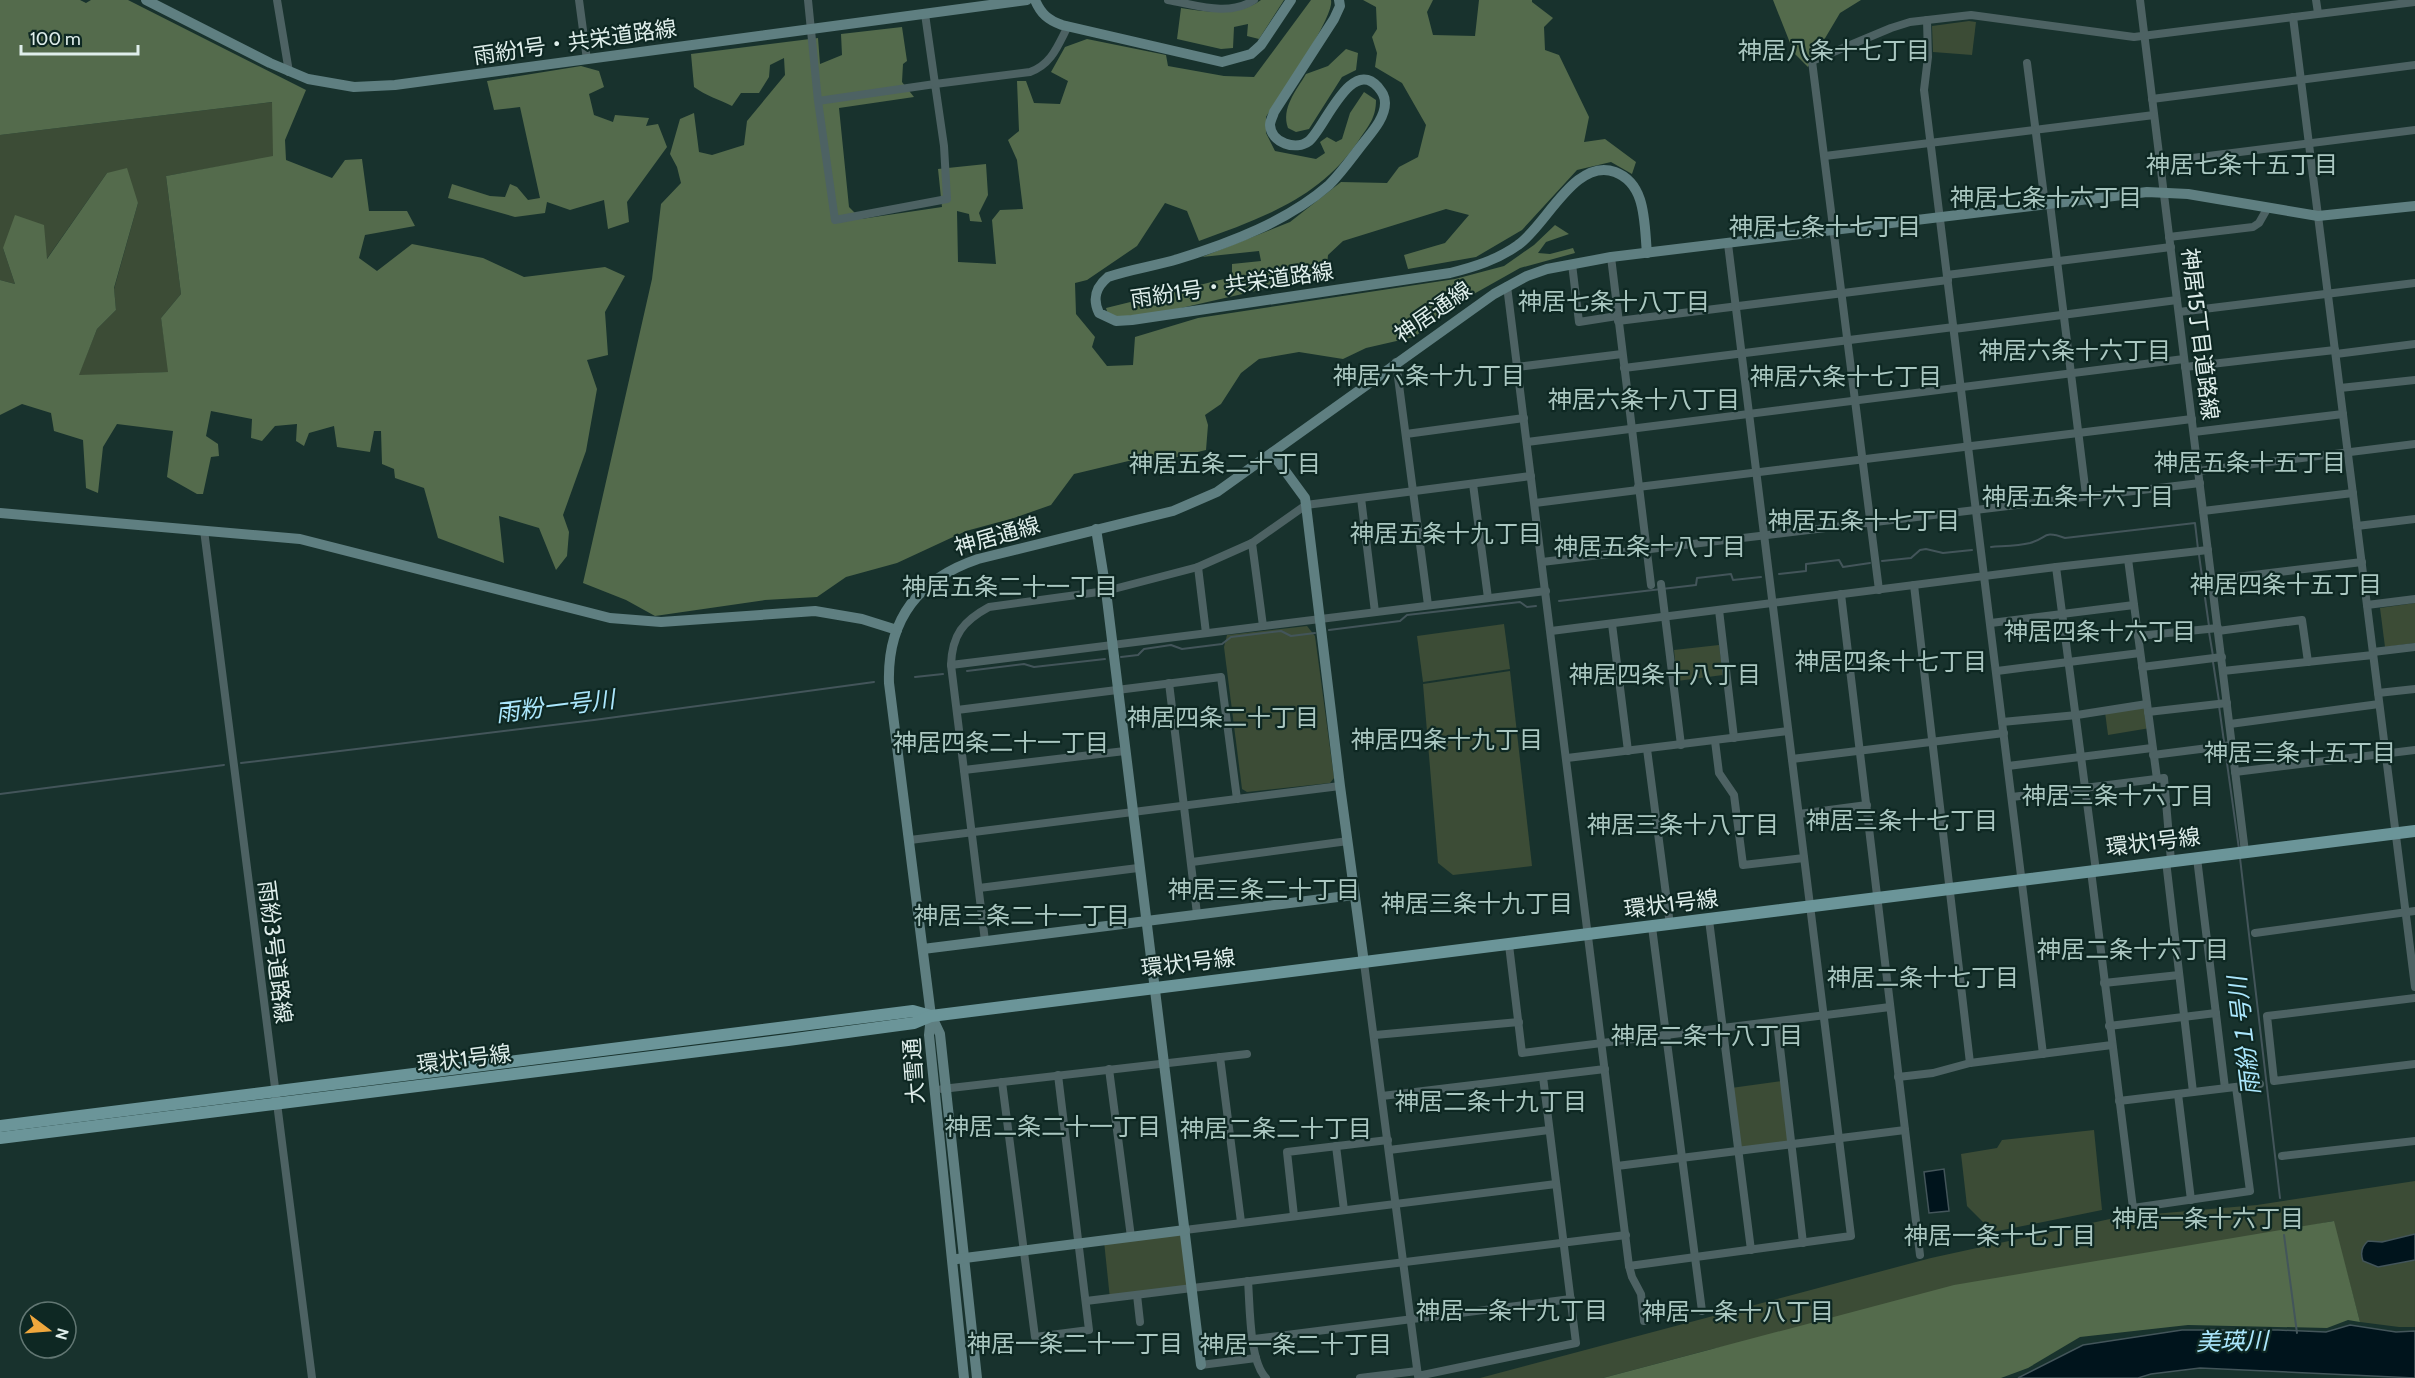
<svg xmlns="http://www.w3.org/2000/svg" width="2415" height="1378" font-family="Cabin,'Noto Sans JP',sans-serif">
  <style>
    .green { fill: #3c4c36 }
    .forest { fill: #546b4c }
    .water { fill: #00141c; stroke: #43555a; stroke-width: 1.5 }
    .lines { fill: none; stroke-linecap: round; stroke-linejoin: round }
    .stream { stroke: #43555a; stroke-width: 2 }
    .street { stroke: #4d6263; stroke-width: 8 }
    .secondary { stroke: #5f7f81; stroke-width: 10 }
    .primary { stroke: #6b9599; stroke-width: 12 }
    .labels { text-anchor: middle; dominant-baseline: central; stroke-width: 4.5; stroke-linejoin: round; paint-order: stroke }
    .street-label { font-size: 22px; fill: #dfeeeb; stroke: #0e2823 }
    .neighbourhood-label { font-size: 24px; fill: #aac7c1; stroke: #0e2823 }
    .water-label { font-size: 24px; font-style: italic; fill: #abe7fd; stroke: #0e2823 }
  </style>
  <rect width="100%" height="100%" fill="#18322d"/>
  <!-- green -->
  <g class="green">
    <path d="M1969,21L1976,22L1972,55L1933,52L1932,26Z"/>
    <path d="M273,102V157L166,176L181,294L161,318L169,372L78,376L97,329L116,310L114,289L138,203L107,173L46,260L3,248L15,284L0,280V135Z"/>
    <path d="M2415,603V643L2385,647L2380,608Z"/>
    <path d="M1504,624L1510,669L1423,682L1417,636Z"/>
    <path d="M1307,626L1315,636L1334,778L1330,783L1247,792L1242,789L1224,647L1227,635Z"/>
    <path d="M1719,645L1723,675L1677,681L1674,650Z"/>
    <path d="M1510,671L1532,866L1453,875L1438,863L1423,684Z"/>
    <path d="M2145,705L2150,728L2108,735L2105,712Z"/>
    <path d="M1782,1081L1790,1144L1738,1151L1731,1088Z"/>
    <path d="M2094,1130L2102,1210L1993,1232L1967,1206L1961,1154L1997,1148L2002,1140Z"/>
    <path d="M2415,1181V1327H2399L2360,1322L2333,1221L1712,1349L1603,1378H1480L1931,1258L2119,1217L2257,1205Z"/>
    <path d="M1185,1230L1191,1288L1110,1299L1104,1241Z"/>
  </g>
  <!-- forest -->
  <g class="forest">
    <path d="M0,0H80L86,3L91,0H128L306,90L285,140L286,160L332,178L345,160L362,159L369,211H407L415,226L365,235L359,258L377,271L412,244L483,258L524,277L605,267L625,276L605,312L608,355L587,360L597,389L586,451L563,515L569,532L567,556L556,570L539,528L499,516L504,563L438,538L424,488L395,478L394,469L382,464L381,431H374L370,452L337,447L334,426L309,433L304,446L296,441L297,424L275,426L262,441L251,438L252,419L211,411L206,436L218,444L219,456L211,457L203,494H197L167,477L173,431L117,424L103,447L98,493L86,488L83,440L54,431L51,413L22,404L0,415V280L15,284L3,248L15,215L44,225L47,259L107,173L127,168L138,203L114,288L116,310L97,329L79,375L168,372L161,318L181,294L166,176L273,156L272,102L0,135Z"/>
    <path d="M1261,0H1284L1259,39L1247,36L1248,24L1234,27L1233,48L1221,49L1177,39L1181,8C1209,12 1237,17 1261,0Z"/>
    <path d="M1311,0H1331C1335,17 1278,98 1266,117V133L1275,151L1316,159L1325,153L1320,142L1327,137L1336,142L1342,139L1350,113L1364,92L1376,100C1376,118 1369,125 1359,140C1320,199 1261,218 1199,241L1187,211L1165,203L1137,246L1087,280L1075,283L1076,314L1095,337L1092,347L1107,366L1133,365L1135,337L1198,318L1455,279L1504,266L1534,245L1555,225L1569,234L1546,242L1538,253L1550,254L1573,248L1575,253L1520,268L1472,295L1414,337L1366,348L1343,359L1299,352L1259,359L1241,373L1221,404L1205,415L1208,425L1206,450L1173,458H1141L1074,474L1051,505L1014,518L966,531L897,563L846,577L817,597L765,600L655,616L626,600L583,583L652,279L661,204L681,183L677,167L670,154L680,119L694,113L699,152L712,155L744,145L747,121L785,75L784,58L770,65L769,77L759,93H741L732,106C718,99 706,96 694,87L691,54L818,38L820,64L842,55L841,34L902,27L907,61L903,64L902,82L914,97L839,108L849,207L861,219L942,207L938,169L986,164L988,195L979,213L982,222L970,221L969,214L957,211L958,262L996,264L992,220L1000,210L1023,209L1017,160L1008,140L1019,131L1017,81H1026L1034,103L1060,104L1068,81L1051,72L1065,47L1087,39L1166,55L1168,66L1224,76L1254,77Z"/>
    <path d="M1363,0H1433L1427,12L1433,35L1475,36L1479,0H1532V2L1553,18L1544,27L1545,50L1559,55L1589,117L1584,142L1605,139L1636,162L1632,174L1611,162L1577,170L1522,230L1476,257L1408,269L1404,255L1445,243L1469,215L1446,209L1343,241L1328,255L1326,275L1111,324L1106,308L1232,277V264L1261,261L1259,251L1202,257L1290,222L1341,182L1387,183L1399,167L1418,157L1426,125L1402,83L1375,67L1377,53L1372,37L1377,29L1376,7Z"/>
    <path d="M1773,0H1861L1840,13L1808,67L1794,53Z"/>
    <path d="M1346,49L1358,53L1356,70L1342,77L1309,129L1296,132L1288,128C1281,108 1296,91 1306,74L1328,66Z"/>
    <path d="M581,66L599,71L604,87L589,94L594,115L613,122L615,115L649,118L646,126L658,124L667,147L627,202L629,222L608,229L604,200L570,210L547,202L545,213L515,217L448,198L452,184L490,196L505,197L510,184L517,187L528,200L540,198L520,107L494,110L487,81Z"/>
    <path d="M2334,1221L2360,1322L2348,1320L2327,1328L2188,1325L2080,1337L2028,1368L2001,1378H1603L1954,1285Z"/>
  </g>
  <!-- water -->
  <g class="water">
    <path d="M1944,1169L1949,1211L1929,1213L1924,1172Z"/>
    <path d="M2415,1234V1260L2378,1267L2363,1261C2360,1253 2361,1247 2368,1241L2382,1242Z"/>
    <path d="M2350,1325L2396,1332L2415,1331V1378L2200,1368L2151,1374L2138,1378H2018L2083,1345L2182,1330H2278L2326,1332Z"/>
  </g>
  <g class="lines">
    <!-- stream -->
    <g class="stream">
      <path d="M1991,547C2004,546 2018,546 2030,543C2048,538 2042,530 2065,538L2195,523L2198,549"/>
      <path d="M2199,555L2209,626"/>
      <path d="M1882,561L1911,558L1920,550L1926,549L1943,553L1972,550"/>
      <path d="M1779,574L1806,571V564L1839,560L1843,567L1870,563"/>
      <path d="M1559,601L1696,585L1697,578L1731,574L1733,580L1761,577"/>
      <path d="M1329,630L1400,621L1407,615L1520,602L1527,607L1536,606"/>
      <path d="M2209,632L2213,656"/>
      <path d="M1121,657L1138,655L1144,649L1171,645L1182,649L1222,644L1231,637L1281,631L1291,636L1315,633"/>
      <path d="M2213,662L2219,701"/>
      <path d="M967,671L1024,664L1034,667L1105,659"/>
      <path d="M915,677L943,674"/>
      <path d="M2219,706L2239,849"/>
      <path d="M241,763L594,720L874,682"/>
      <path d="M0,794L224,765"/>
      <path d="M2240,858L2280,1198"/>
      <path d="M2284,1235L2297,1333"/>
    </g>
    <!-- street -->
    <g class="street">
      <path d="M277,0L289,72"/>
      <path d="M579,0L587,60"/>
      <path d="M808,0L818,101L835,220L947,199L944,146L935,84L818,101"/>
      <path d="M1168,0C1196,5 1229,17 1254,0"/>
      <path d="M2140,0L2245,852"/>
      <path d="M2316,0L2318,13"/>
      <path d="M925,14L935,84L1030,72C1052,64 1058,45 1068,26"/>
      <path d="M2293,17L2415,987"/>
      <path d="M1927,20L1928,57L1924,90L2043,1054"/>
      <path d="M2027,63L2045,204"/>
      <path d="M2152,99L2415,65"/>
      <path d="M1825,156L2154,115"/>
      <path d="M2160,162L2415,130"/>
      <path d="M2050,204L2086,495"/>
      <path d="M2169,237L2253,227L2259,223L2267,209"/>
      <path d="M1611,257L1651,585"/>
      <path d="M1572,264L1579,322L1617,316"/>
      <path d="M1947,275L2171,247"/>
      <path d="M1507,286L1629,1266L1632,1277L1641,1294L1644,1321"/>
      <path d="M2179,312L2415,283"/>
      <path d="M1618,321L1948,280"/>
      <path d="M1954,329L2177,300"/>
      <path d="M2336,354L2415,344"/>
      <path d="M1396,362L1428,605"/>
      <path d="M1517,367L1622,354"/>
      <path d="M2185,367L2335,350"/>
      <path d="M1624,368L1954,327"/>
      <path d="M2340,388L2415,380"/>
      <path d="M2194,432L2343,414"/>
      <path d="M1406,434L1524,418"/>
      <path d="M1527,442L2184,359"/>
      <path d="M2198,471L2415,444"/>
      <path d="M1473,484L1488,598"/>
      <path d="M1638,487L2192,419"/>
      <path d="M1361,498L1375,612"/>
      <path d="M1535,503L1638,490"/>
      <path d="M2203,511L2353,493"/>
      <path d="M2357,526L2415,519"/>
      <path d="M204,530L312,1378"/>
      <path d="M1252,543L1263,626"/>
      <path d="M2128,559L2157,779"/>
      <path d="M1542,562L2200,483"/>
      <path d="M1198,567L1206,633"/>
      <path d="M2056,567L2096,871"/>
      <path d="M2212,580L2362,562"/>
      <path d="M1661,584L1681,745"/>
      <path d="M1914,585L1970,1063"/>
      <path d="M1879,590L1812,61L1891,28L1910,22L1971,15L2134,37L2415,2"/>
      <path d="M1841,594L1920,1255"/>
      <path d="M2367,605L2415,599"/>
      <path d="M1719,610L1734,738"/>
      <path d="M1991,623L2134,605"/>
      <path d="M1612,624L1628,751"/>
      <path d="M1551,631L2056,567L2208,550"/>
      <path d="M2218,631L2302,620L2308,662"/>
      <path d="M2138,636L2218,628"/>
      <path d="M2373,652L2415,647"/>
      <path d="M951,665L1546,591"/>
      <path d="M2142,667L2222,657"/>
      <path d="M1997,671L2140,653"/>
      <path d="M2223,671L2373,655"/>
      <path d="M1169,683L1197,914"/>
      <path d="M2378,693L2415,689"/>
      <path d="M957,710L1221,677L1237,799"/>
      <path d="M2148,712L2227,703"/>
      <path d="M2002,722L2077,715L2147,704"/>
      <path d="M2230,724L2379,704"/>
      <path d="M1715,741L1719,773L1734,795L1743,865L1804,858"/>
      <path d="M1647,749L1670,925"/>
      <path d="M2153,755L2232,745"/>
      <path d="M1567,758L1788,731"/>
      <path d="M1792,759L2004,733"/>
      <path d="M2008,766L2152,748"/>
      <path d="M964,770L1125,751"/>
      <path d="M2235,772L2415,750"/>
      <path d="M2012,797L2164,778L2171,861"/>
      <path d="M1799,814L1867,805"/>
      <path d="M910,840L1340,786"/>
      <path d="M2197,858L2225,1088"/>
      <path d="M2166,861L2193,1092"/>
      <path d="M1192,862L1348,841"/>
      <path d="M2091,871L2133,1208L2250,1191L2236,1087"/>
      <path d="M979,888L1138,868"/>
      <path d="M1709,920L1751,1250"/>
      <path d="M1652,927L1702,1311"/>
      <path d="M2255,933L2415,911"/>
      <path d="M985,941L951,665C952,635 963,621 989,607L1106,591L1198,567L1252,543L1306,505L1531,476"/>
      <path d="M1509,945L1522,1053L1890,1007"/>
      <path d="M1364,963L1418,1376L1576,1343L1543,1077"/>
      <path d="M2104,983L2179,975"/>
      <path d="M2415,998L2267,1016L2274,1081L2415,1064"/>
      <path d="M1777,1022L1803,1243"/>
      <path d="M2109,1026L2216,1013"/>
      <path d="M1375,1035L1519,1022"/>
      <path d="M1220,1057L1241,1222"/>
      <path d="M1109,1069L1131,1237"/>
      <path d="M1898,1077L1933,1073L1970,1063L2112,1045"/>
      <path d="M1002,1082L1035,1337L1089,1330L1058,1075"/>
      <path d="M942,1089L1247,1054"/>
      <path d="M2178,1094L2191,1200"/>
      <path d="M1382,1096L1605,1069"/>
      <path d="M2119,1101L2260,1084"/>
      <path d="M1336,1146L1344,1210"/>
      <path d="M1389,1150L1549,1130"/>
      <path d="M2282,1156L2415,1141"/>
      <path d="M1617,1166L1905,1130"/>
      <path d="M1294,1216L1287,1152L1388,1140"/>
      <path d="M1185,1230L1556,1184"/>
      <path d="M1629,1266L1851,1236L1728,244"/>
      <path d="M1248,1281C1250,1305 1249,1361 1266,1378"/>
      <path d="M1137,1295L1140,1322"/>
      <path d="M1086,1301L1626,1235"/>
      <path d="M1254,1339L1571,1299"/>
      <path d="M1201,1365L1256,1358"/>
      <path d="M1360,1378L1417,1371"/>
    </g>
    <!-- secondary -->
    <g class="secondary">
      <path d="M146,0L270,63L308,79L354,87L395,85L1027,0"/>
      <path d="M1035,0C1041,14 1048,20 1062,25L1222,62L1251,54L1261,45L1291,0"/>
      <path d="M1339,0L1340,6L1334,19L1274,112C1273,116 1270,121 1270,125C1271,143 1296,151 1309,141C1324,129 1351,56 1378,87C1382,92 1385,96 1385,103C1385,119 1370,134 1361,146C1351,159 1341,173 1329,185C1288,221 1230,243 1178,259C1155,266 1131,269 1108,277C1096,287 1092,298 1099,313L1116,321L1132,320L1450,273C1474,267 1497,260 1518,245C1546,226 1575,157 1615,172C1647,184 1644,224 1647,253"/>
      <path d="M1272,453L1305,498L1306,505L1340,786L1364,963"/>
      <path d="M0,513L300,539L610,618L661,622L815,611L862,619L897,630"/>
      <path d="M1096,529L1106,591L1201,1365"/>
      <path d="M923,949L1354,895"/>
      <path d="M932,1017L940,1034L977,1378"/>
      <path d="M957,1259L1185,1230"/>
      <path d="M964,1378L929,1035L931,1016L889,683C887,619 919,579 978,559L1173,511L1217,492L1494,294L1527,276L1547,269L1611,257L2147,192L2188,194L2318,216L2415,206"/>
    </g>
    <!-- primary -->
    <g class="primary">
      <path d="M0,1126L913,1011L931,1016"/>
      <path d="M0,1138L788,1040L914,1023L931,1016L2415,831"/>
    </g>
  </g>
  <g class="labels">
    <!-- street labels -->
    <g class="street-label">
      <text transform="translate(575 42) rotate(-8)">雨紛1号・共栄道路線</text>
      <text transform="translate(1232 285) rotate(-8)">雨紛1号・共栄道路線</text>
      <text transform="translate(1433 312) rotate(-35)">神居通線</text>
      <text transform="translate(2200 334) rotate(83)">神居15丁目道路線</text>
      <text transform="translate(997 536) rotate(-16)">神居通線</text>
      <text transform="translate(2153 842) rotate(-7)">環状1号線</text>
      <text transform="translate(1671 904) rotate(-7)">環状1号線</text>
      <text transform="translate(275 952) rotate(83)">雨紛3号道路線</text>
      <text transform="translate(1188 963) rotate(-7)">環状1号線</text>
      <text transform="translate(464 1059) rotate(-7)">環状1号線</text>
      <text transform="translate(914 1071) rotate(-94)">大雪通</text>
    </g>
    <!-- neighbourhood labels -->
    <g class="neighbourhood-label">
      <text x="1834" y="50">神居八条十七丁目</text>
      <text x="2242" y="164">神居七条十五丁目</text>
      <text x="2046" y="197">神居七条十六丁目</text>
      <text x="1825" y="226">神居七条十七丁目</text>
      <text x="1614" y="301">神居七条十八丁目</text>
      <text x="2075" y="350">神居六条十六丁目</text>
      <text x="1429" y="375">神居六条十九丁目</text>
      <text x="1846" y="376">神居六条十七丁目</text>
      <text x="1644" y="399">神居六条十八丁目</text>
      <text x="2250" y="462">神居五条十五丁目</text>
      <text x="1225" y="463">神居五条二十丁目</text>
      <text x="2078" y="496">神居五条十六丁目</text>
      <text x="1864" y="520">神居五条十七丁目</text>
      <text x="1446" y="533">神居五条十九丁目</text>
      <text x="1650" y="546">神居五条十八丁目</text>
      <text x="2286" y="584">神居四条十五丁目</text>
      <text x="1010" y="586">神居五条二十一丁目</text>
      <text x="2100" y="631">神居四条十六丁目</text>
      <text x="1891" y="661">神居四条十七丁目</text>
      <text x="1665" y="674">神居四条十八丁目</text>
      <text x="1223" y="717">神居四条二十丁目</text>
      <text x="1447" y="739">神居四条十九丁目</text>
      <text x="1001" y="742">神居四条二十一丁目</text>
      <text x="2300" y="752">神居三条十五丁目</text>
      <text x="2118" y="795">神居三条十六丁目</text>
      <text x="1902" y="820">神居三条十七丁目</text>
      <text x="1683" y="824">神居三条十八丁目</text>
      <text x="1264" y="889">神居三条二十丁目</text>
      <text x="1477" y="903">神居三条十九丁目</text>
      <text x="1022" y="915">神居三条二十一丁目</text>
      <text x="2133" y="949">神居二条十六丁目</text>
      <text x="1923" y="977">神居二条十七丁目</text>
      <text x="1707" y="1035">神居二条十八丁目</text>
      <text x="1491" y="1101">神居二条十九丁目</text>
      <text x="1053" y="1126">神居二条二十一丁目</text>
      <text x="1276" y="1128">神居二条二十丁目</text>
      <text x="2208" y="1218">神居一条十六丁目</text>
      <text x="2000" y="1235">神居一条十七丁目</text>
      <text x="1512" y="1310">神居一条十九丁目</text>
      <text x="1738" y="1311">神居一条十八丁目</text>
      <text x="1075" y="1343">神居一条二十一丁目</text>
      <text x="1296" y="1344">神居一条二十丁目</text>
    </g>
    <!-- water labels -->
    <g class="water-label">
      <text transform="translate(555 706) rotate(-7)">雨粉一号川</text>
      <text transform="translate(2244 1036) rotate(-97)">雨紛１号川</text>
      <text transform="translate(2232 1341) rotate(-1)">美瑛川</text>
    </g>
  </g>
  <!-- north arrow -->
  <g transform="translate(48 1330) rotate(106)"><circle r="28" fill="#0e2823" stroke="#627773" stroke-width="1.5"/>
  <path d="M0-4.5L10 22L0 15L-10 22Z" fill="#efa73d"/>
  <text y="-9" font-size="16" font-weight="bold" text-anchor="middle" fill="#dfeeeb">N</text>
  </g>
  <!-- scale -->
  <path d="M21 45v9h117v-9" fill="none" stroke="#dfeeeb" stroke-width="3"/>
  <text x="30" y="45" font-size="18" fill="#dfeeeb" stroke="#0e2823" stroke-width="4.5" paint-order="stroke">100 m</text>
</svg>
